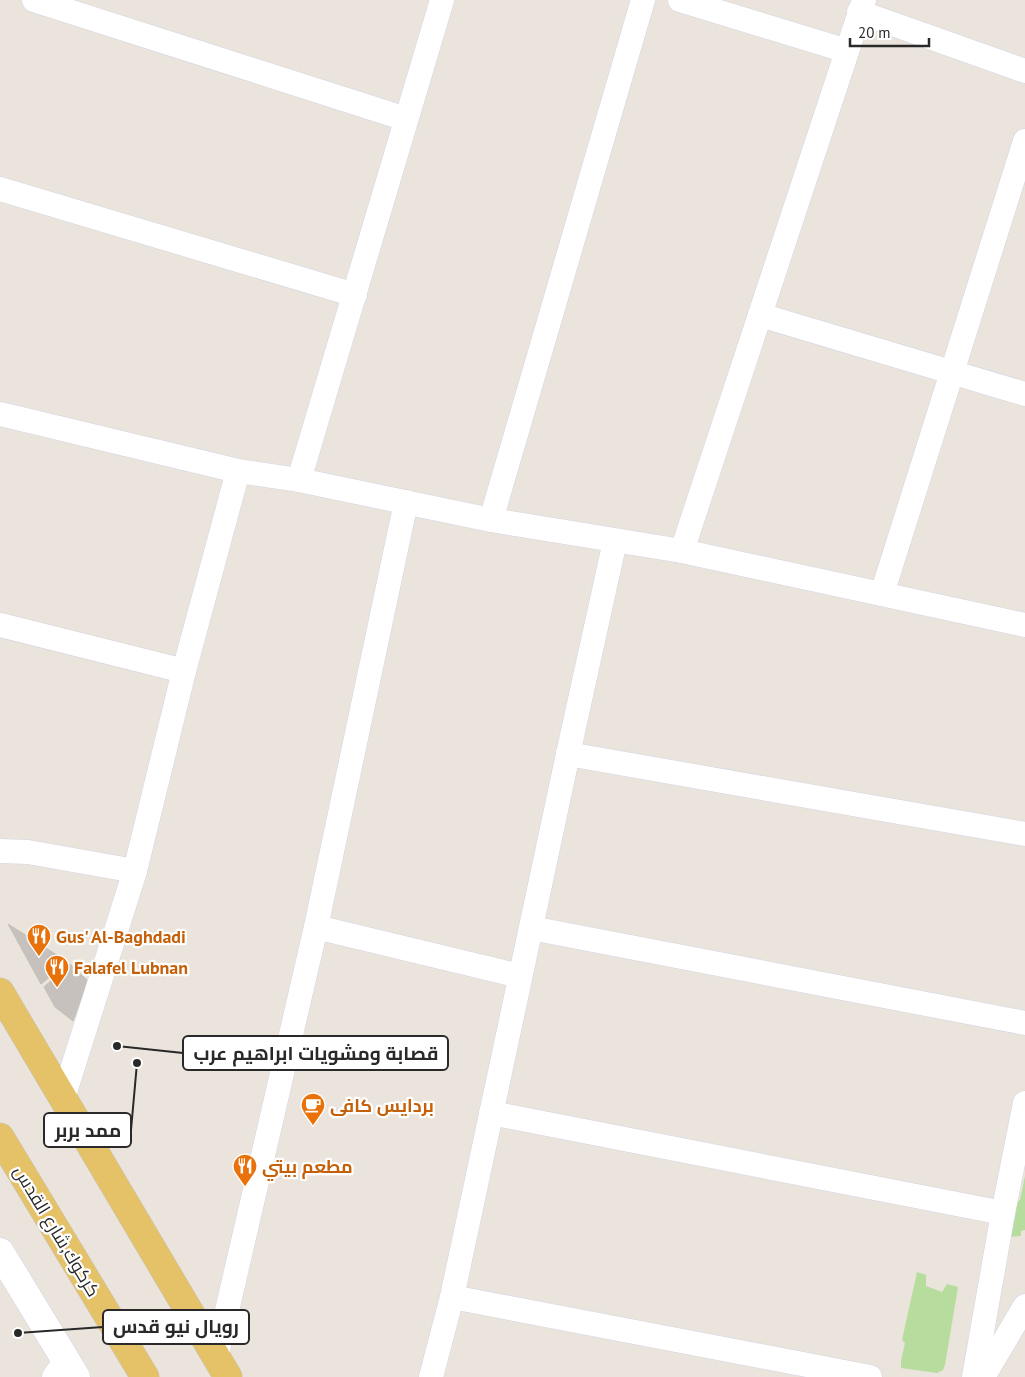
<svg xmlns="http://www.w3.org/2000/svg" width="1025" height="1377" font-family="'PT Sans',Cairo,sans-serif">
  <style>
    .green { fill: #b6dd9d }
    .building { fill: #c6c1bc; stroke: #c6c0b6 }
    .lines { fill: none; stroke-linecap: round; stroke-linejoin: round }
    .minor-casing { stroke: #d2d5e1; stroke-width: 25 }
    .tertiary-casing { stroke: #d2d5e1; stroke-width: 29 }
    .primary-casing { stroke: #c3c3c3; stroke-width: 29 }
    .minor { stroke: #fff; stroke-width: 24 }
    .tertiary { stroke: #fff; stroke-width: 28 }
    .primary { stroke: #e5c267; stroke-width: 28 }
    .labels { text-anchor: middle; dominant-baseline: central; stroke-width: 4.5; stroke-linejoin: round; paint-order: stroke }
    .food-label { font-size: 18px; font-weight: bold; fill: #c56008; stroke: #fff; text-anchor: start }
    .street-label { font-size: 18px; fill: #292929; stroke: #fff }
    .leader { fill: none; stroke: #292929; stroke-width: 2 }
    .callout-dot { fill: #292929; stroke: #fff; stroke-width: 2 }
    .callout { fill: #fff; stroke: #292929; stroke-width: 2 }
    .callout-label { font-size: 19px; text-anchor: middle; font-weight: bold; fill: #292929 }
  </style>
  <rect width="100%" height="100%" fill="#ebe4dc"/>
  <!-- green -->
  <g class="green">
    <path d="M1025,1176V1230L1021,1231V1236L1005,1237L1016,1202L1020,1200Z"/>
    <path d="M917,1272L926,1275V1286L942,1292L947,1284L958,1287L945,1365L943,1370L937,1373L901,1368V1361L905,1343L902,1340Z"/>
  </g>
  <!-- building -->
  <g class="building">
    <path d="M8,924L68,962L41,984Z"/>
    <path d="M70,964L88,981L73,1021L55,1007L44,987Z"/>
  </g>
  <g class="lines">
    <defs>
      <g id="minor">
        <path d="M34,0L406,119"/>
        <path d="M680,0L847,51"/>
        <path d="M859,12L1025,71"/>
        <path d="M0,189L355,295"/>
        <path d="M760,315L1025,394"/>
        <path d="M0,414L238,471L299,480L491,520L682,551L1025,625"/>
        <path d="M299,480L442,0"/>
        <path d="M491,520L643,0"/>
        <path d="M682,551L864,0"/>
        <path d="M882,594L1025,141"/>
        <path d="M0,625L184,671"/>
        <path d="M568,754L1025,834"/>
        <path d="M0,851L28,852L135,871"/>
        <path d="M316,927L520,976"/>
        <path d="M531,928L1025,1023"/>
        <path d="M63,1098L135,871L184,671L238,471"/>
        <path d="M491,1113L1003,1213"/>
        <path d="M452,1297L870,1377"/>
        <path d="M216,1358L316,927L406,502"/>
        <path d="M54,1377L66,1360"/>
        <path d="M431,1377L452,1297L568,754L615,541"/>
        <path d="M974,1377L1003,1213L1025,1103"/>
        <path d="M983,1377L1025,1306"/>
      </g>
      <path id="tertiary" d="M0,1252L76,1377"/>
      <g id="primary">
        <path d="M0,992L228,1377"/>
        <path d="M0,1137L145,1377"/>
      </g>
    </defs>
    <!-- minor casing -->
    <use href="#minor" class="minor-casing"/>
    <!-- tertiary casing -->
    <use href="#tertiary" class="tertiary-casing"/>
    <!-- primary casing -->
    <use href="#primary" class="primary-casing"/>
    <!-- minor -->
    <use href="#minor" class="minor"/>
    <!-- tertiary -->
    <use href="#tertiary" class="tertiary"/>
    <!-- primary -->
    <use href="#primary" class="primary"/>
  </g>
  <!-- icons -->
  <defs>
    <symbol id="restaurant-pin" viewBox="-11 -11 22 30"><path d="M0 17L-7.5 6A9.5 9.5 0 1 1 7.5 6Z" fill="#e8710a" stroke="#fff"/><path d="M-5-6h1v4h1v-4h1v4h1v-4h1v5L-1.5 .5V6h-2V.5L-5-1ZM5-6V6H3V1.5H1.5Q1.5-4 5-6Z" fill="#fff"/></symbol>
    <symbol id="cafe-pin" viewBox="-11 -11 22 30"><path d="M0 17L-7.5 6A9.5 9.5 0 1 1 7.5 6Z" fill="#e8710a" stroke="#fff"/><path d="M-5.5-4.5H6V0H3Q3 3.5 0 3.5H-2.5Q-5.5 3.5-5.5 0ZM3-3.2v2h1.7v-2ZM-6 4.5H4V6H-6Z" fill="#fff"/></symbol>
  </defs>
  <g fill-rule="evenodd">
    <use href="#restaurant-pin" x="25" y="922" width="28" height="38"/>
    <use href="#restaurant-pin" x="43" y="953" width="28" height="38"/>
    <use href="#cafe-pin" x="299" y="1091" width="28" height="38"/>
    <use href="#restaurant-pin" x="231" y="1152" width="28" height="38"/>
  </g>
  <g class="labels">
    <!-- food labels -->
    <g class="food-label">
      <text x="56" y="936">Gus' Al-Baghdadi</text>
      <text x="74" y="967">Falafel Lubnan</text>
      <text x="330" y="1105">بردايس کافى</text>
      <text x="262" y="1166">مطعم بيتي</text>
    </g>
    <!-- street labels -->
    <g class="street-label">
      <text transform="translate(57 1231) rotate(59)">كركوك,شارع القدس</text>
    </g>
  </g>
  <!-- callouts -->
  <path class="leader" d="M117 1046L183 1053M137 1063L131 1130M18 1333L103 1327"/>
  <g class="callout-dot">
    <circle cx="117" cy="1046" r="5"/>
    <circle cx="137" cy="1063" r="5"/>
    <circle cx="18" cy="1333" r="5"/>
  </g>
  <g class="callout">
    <rect x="183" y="1036" width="265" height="34" rx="5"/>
    <rect x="44" y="1113" width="87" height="34" rx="5"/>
    <rect x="103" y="1310" width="146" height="34" rx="5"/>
  </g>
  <g class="callout-label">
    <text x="316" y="1060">قصابة ومشويات ابراهيم عرب</text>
    <text x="88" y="1137">ممد بربر</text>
    <text x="176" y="1333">رويال نيو قدس</text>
  </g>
  <!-- scale -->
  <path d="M850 38v8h79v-8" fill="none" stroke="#292929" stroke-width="2.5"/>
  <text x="858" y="38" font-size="15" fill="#292929" stroke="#ffffff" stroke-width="4" paint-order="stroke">20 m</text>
</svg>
